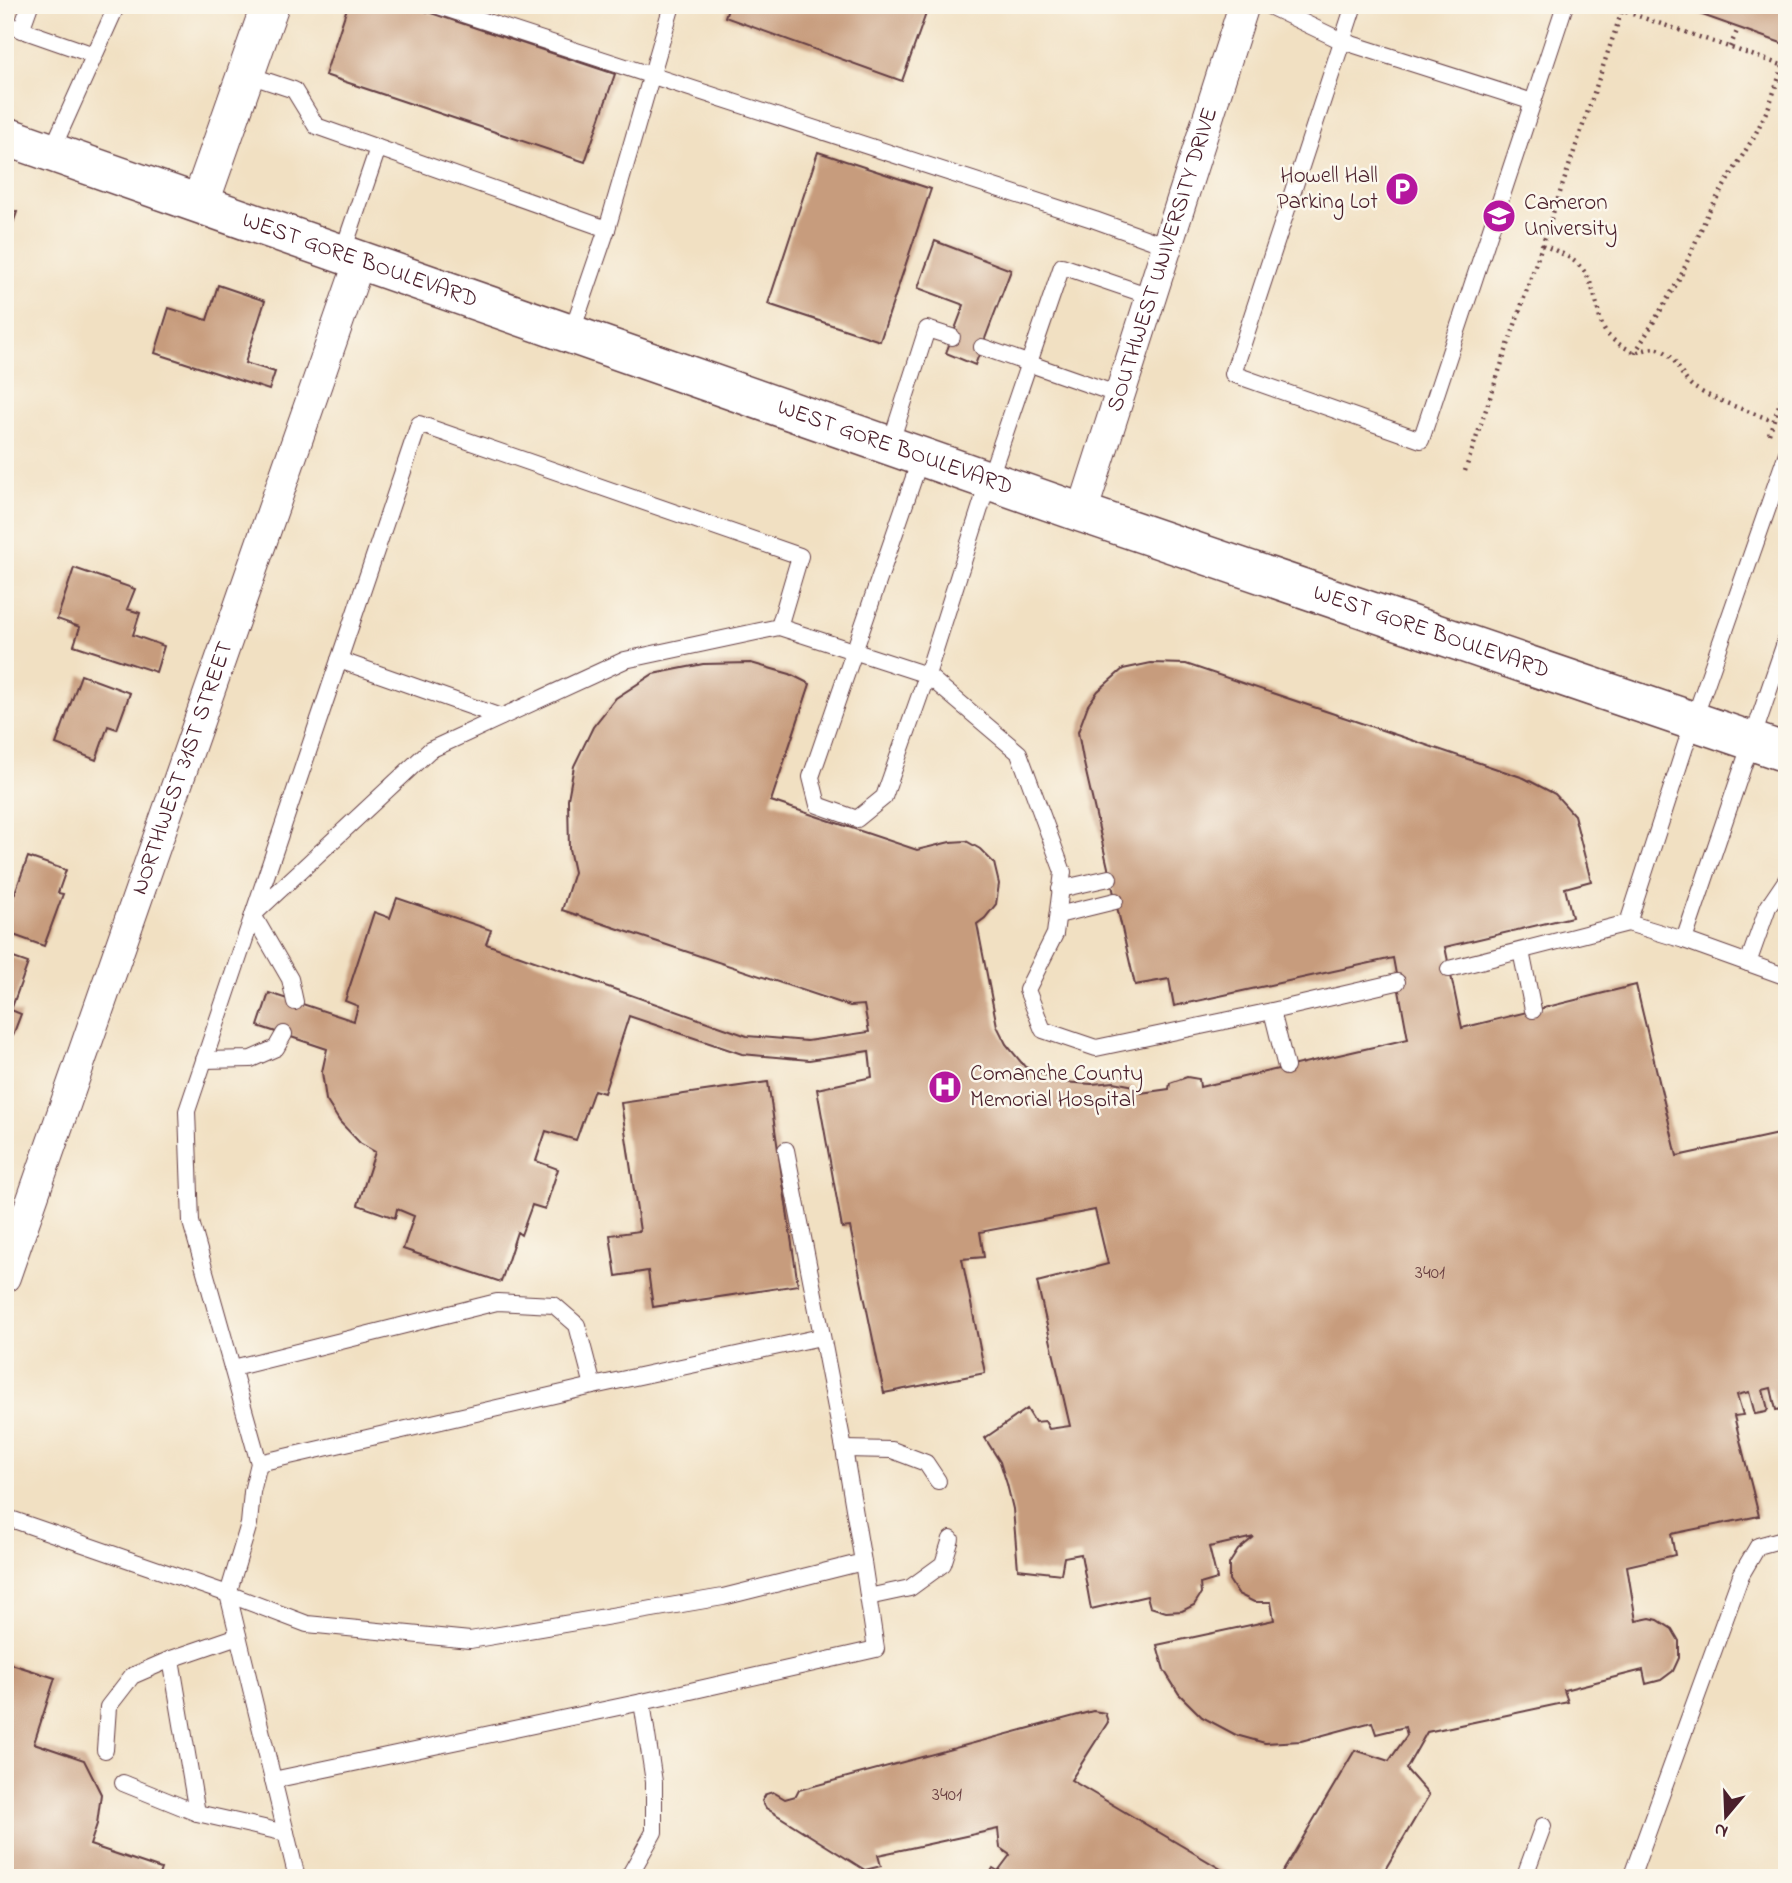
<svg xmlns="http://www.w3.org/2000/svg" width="1792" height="1883" font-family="'Indie Flower',sans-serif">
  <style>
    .building { fill: #c79c7d }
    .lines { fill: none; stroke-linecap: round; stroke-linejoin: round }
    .service-casing { stroke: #633c42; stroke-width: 18 }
    .minor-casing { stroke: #633c42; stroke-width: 32 }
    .tertiary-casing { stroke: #633c42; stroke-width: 39 }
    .secondary-casing { stroke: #633c42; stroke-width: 41 }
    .path { stroke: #633c42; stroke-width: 4.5; stroke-dasharray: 2 5; stroke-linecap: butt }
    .service { stroke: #fff; stroke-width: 16 }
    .minor { stroke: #fff; stroke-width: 30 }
    .tertiary { stroke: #fff; stroke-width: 37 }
    .secondary { stroke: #fff; stroke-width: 38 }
    .labels { text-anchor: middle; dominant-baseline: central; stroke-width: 5; stroke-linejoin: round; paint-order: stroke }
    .number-label { font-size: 19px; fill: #693e40 }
    .poi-label { font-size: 23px; fill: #4a1f2b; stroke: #fbf7ec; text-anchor: start }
    .street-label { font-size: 23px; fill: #4a1f2b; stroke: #fbf7ec }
  </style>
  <rect width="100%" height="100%" fill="#fbf7ec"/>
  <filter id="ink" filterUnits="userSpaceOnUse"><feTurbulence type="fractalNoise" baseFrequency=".0143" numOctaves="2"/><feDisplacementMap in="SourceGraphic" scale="14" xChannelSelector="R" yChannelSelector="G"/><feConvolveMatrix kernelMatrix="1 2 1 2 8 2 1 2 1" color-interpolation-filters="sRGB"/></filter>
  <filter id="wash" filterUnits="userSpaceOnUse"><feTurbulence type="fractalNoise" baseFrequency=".00686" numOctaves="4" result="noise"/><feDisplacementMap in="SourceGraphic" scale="28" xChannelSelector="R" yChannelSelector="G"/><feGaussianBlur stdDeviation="1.57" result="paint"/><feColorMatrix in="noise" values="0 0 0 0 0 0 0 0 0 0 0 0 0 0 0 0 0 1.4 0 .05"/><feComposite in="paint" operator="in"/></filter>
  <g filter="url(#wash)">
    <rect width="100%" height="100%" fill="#f1e0c2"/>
    <g id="blocks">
      <!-- building -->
      <g class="building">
        <path d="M348,5H407L615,74L585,162L325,75Z"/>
        <path d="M729,5H929L902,81L725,17Z"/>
        <path d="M1690,5H1787V45L1688,10Z"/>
        <path d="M818,152L931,189L880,341L768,304Z"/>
        <path d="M5,208L17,212L6,243H5Z"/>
        <path d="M935,241L1011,270L975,365L946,353L964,305L918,288Z"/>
        <path d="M218,285L265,301L245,363L275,372L269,390L155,353L169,308L207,320Z"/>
        <path d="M74,568L135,589L127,609L140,613L133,635L164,646L156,672L74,645L80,627L57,619Z"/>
        <path d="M751,663L790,674L810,684L771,801L917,850L950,842L966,841L980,849L994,863L999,884L996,904L985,918L977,924L997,1026L1006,1044L1025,1067L1061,1082L1092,1084L1114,1082L1134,1086L1141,1093L1169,1089L1170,1083L1187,1077L1199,1079L1200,1087L1408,1039L1393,958L1174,1006L1169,979L1135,985L1083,759L1078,732L1088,705L1098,691L1123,669L1151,663L1186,664L1524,778L1555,794L1574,815L1591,881L1565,888L1572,917L1445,947L1462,1028L1636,985L1677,1156L1787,1132V1408L1776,1410L1771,1388L1763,1390L1768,1409L1766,1412L1755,1414L1749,1392L1737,1395L1743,1415L1734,1416L1759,1516L1671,1534L1675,1555L1627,1566L1636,1621L1650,1618L1658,1620L1672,1629L1679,1641V1658L1673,1671L1661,1680L1646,1684L1643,1670L1564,1690L1568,1702L1427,1732L1406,1769L1429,1795L1380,1878H1279L1355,1750L1389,1761L1407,1735L1405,1727L1376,1734L1372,1722L1301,1741L1265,1743L1236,1735L1202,1717L1179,1694L1164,1670L1157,1645L1274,1620L1271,1602H1254L1238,1594L1229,1580V1564L1238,1550L1254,1537L1209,1547L1217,1579L1200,1584L1201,1594L1194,1605L1182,1611L1166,1612L1150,1607L1147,1596L1091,1609L1081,1554L1064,1557L1061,1574L1018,1569L1013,1509L1007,1484L1000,1462L985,1438L1027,1409L1035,1422L1045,1421L1049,1429L1070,1426L1037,1282L1108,1264L1095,1210L980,1232L984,1257L962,1259L985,1373L884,1393L850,1227L842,1228L817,1089L872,1077L869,1051L809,1060L742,1054L629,1016L604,1093L594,1090L576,1140L546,1131L536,1161L558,1169L545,1209L532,1205L521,1235L517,1232L501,1282L403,1249L414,1216L397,1209L395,1218L358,1205L375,1152L360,1143L340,1122L326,1100L322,1072L327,1049L258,1026L269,993L354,1021L358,1006L345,1001L374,912L390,918L397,898L491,930L486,944L747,1036L807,1041L869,1032L864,1005L850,1006L562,910L574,872L569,849L568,799L574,766L593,727L616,698L653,674L703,664Z"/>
        <path d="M81,675L130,693L117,729L108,726L96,760L56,744Z"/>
        <path d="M28,857L66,870L58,893L63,894L44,946L5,932V920Z"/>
        <path d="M5,955L28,963L11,1010L21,1014L13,1035L5,1032Z"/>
        <path d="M768,1082L798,1285L653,1307L648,1271L616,1276L610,1235L640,1231L621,1103Z"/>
        <path d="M5,1662L55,1678L34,1743L84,1760L101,1794L97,1824L90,1845L161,1869L158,1878H5Z"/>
        <path d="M1093,1711L1105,1713L1108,1722L1071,1780L1236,1878H987L993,1868L998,1871L1010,1855L1000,1848L998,1829L878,1855L881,1866L865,1870L766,1808L762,1801L766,1794L773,1792L785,1799L796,1796L799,1790Z"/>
      </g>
    </g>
  </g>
  <g filter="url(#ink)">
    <use href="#blocks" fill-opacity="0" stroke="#633c42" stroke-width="2"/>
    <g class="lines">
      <defs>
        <g id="service">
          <path d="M435,5L1095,220L1167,246"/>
          <path d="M1267,5L1342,41L1533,102"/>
          <path d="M1354,5L1233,374L1421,440L1565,5"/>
          <path d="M5,24L94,55"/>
          <path d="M21,30L30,5"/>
          <path d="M246,74L294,90L316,126L607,229"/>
          <path d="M51,152L117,5"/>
          <path d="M342,254L378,148"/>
          <path d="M571,334L607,229L672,5"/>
          <path d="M982,347L1119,395"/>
          <path d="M890,445L927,329L952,337"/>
          <path d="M921,457L811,777L818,805L857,819L884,797L927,675L989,480L1062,266L1150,296"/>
          <path d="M339,660L419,424L800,556L779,627"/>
          <path d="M1060,889L1109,878"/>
          <path d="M1058,915L1115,901"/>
          <path d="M1628,923L1693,722L1787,453"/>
          <path d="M1684,940L1787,637"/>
          <path d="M1521,951L1533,1010"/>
          <path d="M1748,963L1768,907L1787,879"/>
          <path d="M1449,969L1628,923L1684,940L1787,977"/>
          <path d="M295,1002L290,979L253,915L339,660L501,717"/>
          <path d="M1272,1011L1286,1067"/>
          <path d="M204,1060L251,1059L276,1048L284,1034"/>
          <path d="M233,1368L497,1302L554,1305L577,1325L593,1386"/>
          <path d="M844,1449L892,1450L926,1463L938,1481"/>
          <path d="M259,1463L593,1386L821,1337"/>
          <path d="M5,1517L228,1594L307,1624L470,1640L723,1597L863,1562L844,1449L786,1150"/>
          <path d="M868,1597L910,1588L943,1564L951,1539"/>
          <path d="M238,1636L171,1659L197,1813L286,1833"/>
          <path d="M105,1750L108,1707L132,1676L171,1659"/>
          <path d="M273,1780L642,1702L876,1649L863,1562"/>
          <path d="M123,1783L197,1813"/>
          <path d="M297,1878L228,1594L249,1524L252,1492L259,1463L191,1222L187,1111L253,915L430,750L625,660L779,627L927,675L1019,753L1063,872L1055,934L1027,990L1043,1030L1096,1048L1272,1011L1397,982"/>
          <path d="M628,1878L654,1832V1782L642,1702"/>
          <path d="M1524,1878L1543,1826"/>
          <path d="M1631,1878L1741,1575L1758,1546L1787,1538"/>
        </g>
        <g id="minor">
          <path id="s1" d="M1082,513L1244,5"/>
          <path id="s2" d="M5,1277L360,260"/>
        </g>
        <path id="tertiary" d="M200,204L270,5"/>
        <g id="secondary">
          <path id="s3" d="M5,136L1082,513L1787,753"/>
        </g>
      </defs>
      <!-- service casing -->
      <use href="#service" class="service-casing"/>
      <!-- minor casing -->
      <use href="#minor" class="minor-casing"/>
      <!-- tertiary casing -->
      <use href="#tertiary" class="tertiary-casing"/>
      <!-- secondary casing -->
      <use href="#secondary" class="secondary-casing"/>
      <!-- path -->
      <g class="path">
        <path d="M1606,5L1787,67"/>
        <path d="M1730,47L1737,31"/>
        <path d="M1542,245C1581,260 1589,269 1598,310C1600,319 1602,329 1608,335C1615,343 1626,348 1635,353C1645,350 1652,346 1661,350C1677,357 1678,372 1689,383C1700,396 1755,413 1773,421"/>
        <path d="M1635,353L1680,278L1709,211L1755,135L1769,106L1783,66"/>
        <path d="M1769,434L1787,382"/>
        <path d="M1465,471L1624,5"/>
      </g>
      <!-- service -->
      <use href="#service" class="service"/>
      <!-- minor -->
      <use href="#minor" class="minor"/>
      <!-- tertiary -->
      <use href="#tertiary" class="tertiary"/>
      <!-- secondary -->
      <use href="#secondary" class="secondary"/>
    </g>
  </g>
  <!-- icons -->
  <defs>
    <symbol id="parking-disc" viewBox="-11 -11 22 22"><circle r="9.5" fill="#b5179e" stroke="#fbf7ec"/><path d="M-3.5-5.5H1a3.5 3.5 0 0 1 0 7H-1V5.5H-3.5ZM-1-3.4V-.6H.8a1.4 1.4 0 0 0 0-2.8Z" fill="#fff"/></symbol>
    <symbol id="university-disc" viewBox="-11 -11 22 22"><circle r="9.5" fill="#b5179e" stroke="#fbf7ec"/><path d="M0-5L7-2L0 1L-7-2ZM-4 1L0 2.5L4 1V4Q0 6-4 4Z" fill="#fff"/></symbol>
    <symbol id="hospital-disc" viewBox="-11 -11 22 22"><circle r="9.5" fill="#b5179e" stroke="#fbf7ec"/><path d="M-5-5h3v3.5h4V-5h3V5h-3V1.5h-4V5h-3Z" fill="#fff"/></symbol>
  </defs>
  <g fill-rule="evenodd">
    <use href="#parking-disc" x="1383" y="170" width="38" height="38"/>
    <use href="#university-disc" x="1480" y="197" width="38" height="38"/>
    <use href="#hospital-disc" x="926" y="1068" width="38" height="38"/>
  </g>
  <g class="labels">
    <!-- number labels -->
    <g class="number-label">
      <text x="1430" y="1273">3401</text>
      <text x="947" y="1795">3401</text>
    </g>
    <!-- poi labels -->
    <g class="poi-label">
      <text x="1378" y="176" text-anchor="end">Howell Hall<tspan x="1378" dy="26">Parking Lot</tspan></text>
      <text x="1524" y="203">Cameron<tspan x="1524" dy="26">University</tspan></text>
      <text x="970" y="1074">Comanche County<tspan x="970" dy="26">Memorial Hospital</tspan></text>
    </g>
    <!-- street labels -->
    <g class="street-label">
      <text stroke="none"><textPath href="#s1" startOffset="266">SOUTHWEST UNIVERSITY DRIVE</textPath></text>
      <text stroke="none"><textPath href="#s3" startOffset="376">WEST GORE BOULEVARD</textPath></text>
      <text stroke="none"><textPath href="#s3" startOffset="943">WEST GORE BOULEVARD</textPath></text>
      <text stroke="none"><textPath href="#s3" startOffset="1510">WEST GORE BOULEVARD</textPath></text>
      <text stroke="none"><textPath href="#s2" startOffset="539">NORTHWEST 31ST STREET</textPath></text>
    </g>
  </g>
  <!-- margin -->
  <rect width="1792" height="1883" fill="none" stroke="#fbf7ec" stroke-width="28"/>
  <!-- north arrow -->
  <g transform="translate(1726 1816) rotate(199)" stroke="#fbf7ec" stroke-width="5" paint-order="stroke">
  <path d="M0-5L12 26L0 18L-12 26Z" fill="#4a1f2b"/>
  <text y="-10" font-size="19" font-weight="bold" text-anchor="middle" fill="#4a1f2b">N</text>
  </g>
</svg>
